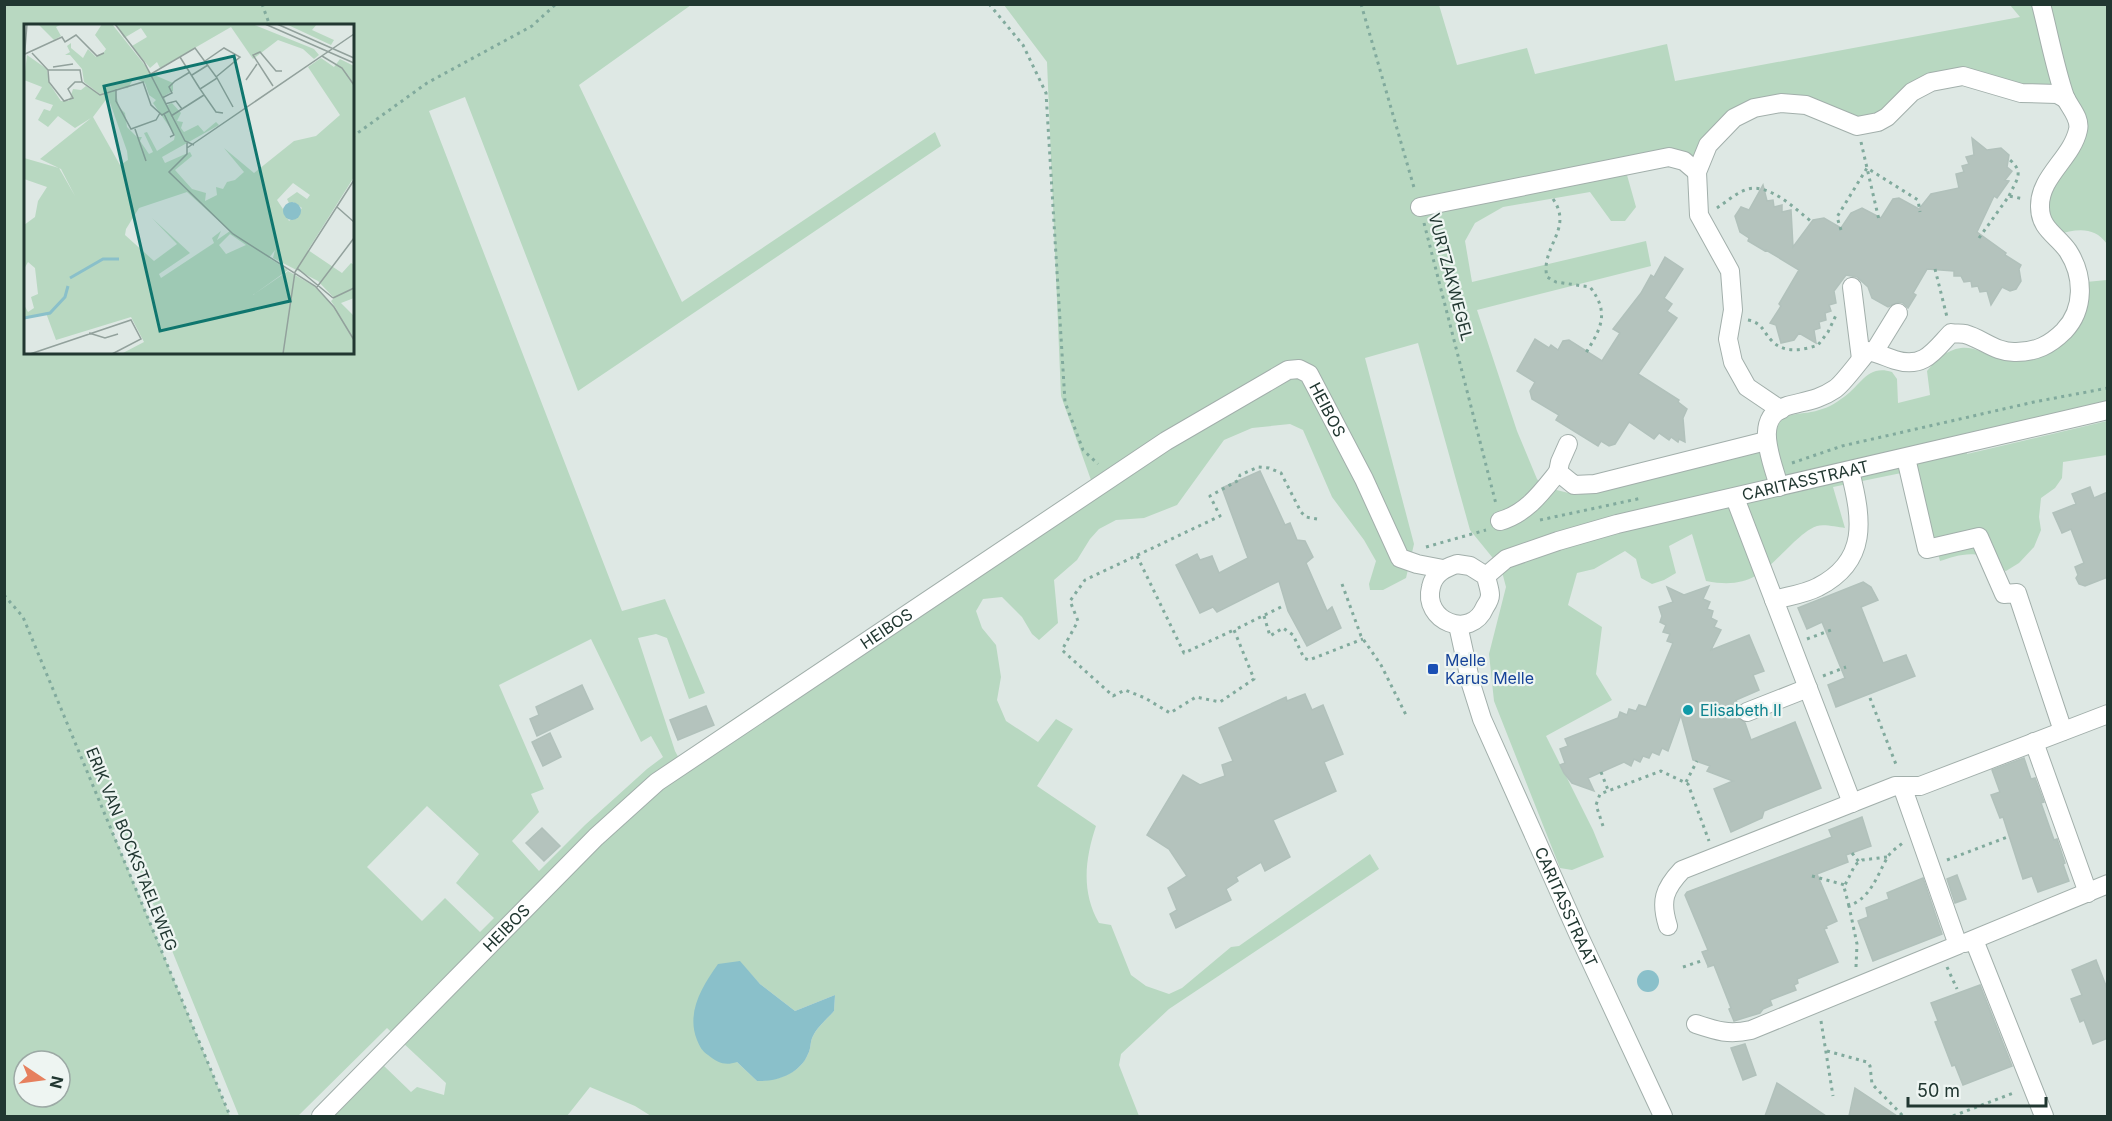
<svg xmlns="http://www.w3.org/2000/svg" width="2112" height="1121" font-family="Inter,sans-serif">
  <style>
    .green { fill: #b8d8c1; fill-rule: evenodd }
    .water { fill: #8ac0ca }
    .building { fill: #b4c3bd; stroke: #b1c1bb; stroke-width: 1.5 }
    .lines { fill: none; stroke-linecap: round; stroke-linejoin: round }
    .minor-casing { stroke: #a2afab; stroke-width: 20 }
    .path { stroke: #81aa9d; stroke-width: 3; stroke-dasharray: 3 4.5; stroke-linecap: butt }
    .minor { stroke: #fff; stroke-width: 18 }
    .transit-dot { fill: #1a4fb4; stroke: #eef5f2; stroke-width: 2 }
    .culture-dot { fill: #0f9aa8; stroke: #eef5f2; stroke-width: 2 }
    .labels { text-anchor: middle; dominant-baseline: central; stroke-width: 4.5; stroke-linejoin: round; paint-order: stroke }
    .street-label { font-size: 16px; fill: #213731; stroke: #eef5f2 }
    .transit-label { font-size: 16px; fill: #164399; stroke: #eef5f2; text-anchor: start }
    .culture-label { font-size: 16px; fill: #0d838f; stroke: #eef5f2; text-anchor: start }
    .inset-river { fill: none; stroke: #8ac0ca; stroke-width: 3 }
    .inset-road { fill: none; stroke: #92a19c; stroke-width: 1.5 }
    .view { fill: #0f766e; fill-opacity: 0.15; stroke: #0f766e; stroke-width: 3 }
    .inset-edge { fill: none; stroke: #213731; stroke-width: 3 }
  </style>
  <rect width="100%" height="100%" fill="#dee8e4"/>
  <!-- green -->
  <g class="green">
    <path d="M5,5H691L579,85L682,302L935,132L941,146L578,391L465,97L429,111L622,611L665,599L705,693L689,699L667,638L656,634L638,638L675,751L682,764L723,736L720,728L1091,480L1061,396L1047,62L1004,5H1439L1457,65L1527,48L1535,74L1667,44L1675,81L2020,17L2010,5H2037L2056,92L1967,73L1873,120L1772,99L1692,161L1627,175L1636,207L1625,221H1611L1590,192L1503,207L1475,223L1465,241L1472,282L1646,241L1651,266L1477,310L1517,431L1537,479L1544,487L1577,495L1775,446C1776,437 1775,424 1783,419C1791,413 1802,414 1811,412C1822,410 1832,406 1841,399C1861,387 1866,364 1892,372L1897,379L1898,403L1930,395L1927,371C1936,360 1946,350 1961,348C1973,346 1985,354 1996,358C2020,366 2056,358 2071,335C2077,326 2082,295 2086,282L2107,280V401L1964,434L1967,454L2107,421V455L2063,462L2062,478L2055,488L2041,498L2039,517L2041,530L2034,547L2019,563L2006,571C1996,567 1997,566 1989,560C1975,549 1955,556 1940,561L1916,470L1833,487L1845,528C1837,527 1824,524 1817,526C1808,529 1801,536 1794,542C1764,571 1751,590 1706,581L1692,534L1669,546L1676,573L1664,580L1652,584L1641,578L1636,559L1625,551L1594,569L1577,573L1568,605L1602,627L1596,674L1612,700L1546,736L1593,830L1604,857L1572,870L1560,868L1494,701L1489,654L1506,587L1501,568L1470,530L1418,343L1365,358L1414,544L1406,578L1383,590H1370L1369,584L1376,561L1364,540L1332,497L1303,430L1290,424L1252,428L1224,440L1177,505L1144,518L1116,520L1099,529L1090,539L1077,560L1054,580L1058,623L1039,640L1032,634L1022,617L1002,597L983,599L976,611L982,628L996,645L1001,677L997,700L1006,721L1038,742L1056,719L1073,729L1037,786L1096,826C1085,859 1081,892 1099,923L1111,925L1131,975L1146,986L1169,994L1182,988L1231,947L1239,946L1370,854L1379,869L1169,1009L1121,1054L1119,1065L1139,1116H651L635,1106L590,1087L567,1116H334L384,1066L411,1092L417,1087L444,1095L446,1083L387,1028L298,1116H239L122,827L112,830L230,1116H5ZM26,26H352V352H26ZM591,639L641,742L651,736L663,757L647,769L585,825L539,871L512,841L539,812L531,794L544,789L499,685ZM427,806L479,854L456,883L494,918L480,932L445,898L422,921L367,867ZM740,962L760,984L795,1011L835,995L834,1011C828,1018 817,1027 813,1036C810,1041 811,1049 808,1054C799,1075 777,1080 757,1081L737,1062ZM24,1061H60V1097H24Z"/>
    <path d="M2045,5H2107V244C2094,226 2076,229 2057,235L2051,228L2047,199L2074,157L2068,92Z"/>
  </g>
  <!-- water -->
  <g class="water">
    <path d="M740,961L760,984L795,1011L835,995L834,1011C828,1018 817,1027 813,1036C810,1041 811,1049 808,1054C800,1074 776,1082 757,1081L737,1062C725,1066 718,1063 708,1055C702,1051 700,1047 697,1040C686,1012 702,987 718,964Z"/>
    <circle cx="1648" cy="981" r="11"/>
  </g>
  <!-- building -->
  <g class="building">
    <path d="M1972,138L1987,150L2001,148L2009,155L2007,167L2012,171L2005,180L2009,181L1997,198L1994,196L1977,232L2006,253L2005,255L2021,265L2019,269L2021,281L2016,289L2010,291L2002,287L1991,305L1987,291L1980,292L1978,286L1972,287L1971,281L1964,282L1961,276H1954V271L1927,269L1913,293L1916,295L1908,308L1903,303L1898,302L1888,307L1872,298L1868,287L1857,277L1846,275L1834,291L1836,303L1829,305L1831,311L1825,313L1826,320L1819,322L1820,328L1814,330L1816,343L1799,333L1794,340L1781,343L1776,325L1770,323L1781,306L1779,304L1799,270L1766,250L1765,251L1748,241L1749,238L1740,232L1735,216L1741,207L1749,210L1763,185L1767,201L1773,200L1774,207L1782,205V212L1791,210L1793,247L1813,220L1824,218L1841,228L1851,213L1862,208L1881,218L1893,199L1899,198L1919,209L1931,194L1959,188L1956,174L1964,172L1962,166L1969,164L1966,157L1974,155Z"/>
    <path d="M1665,257L1683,269L1664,298L1672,304L1667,311L1677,318L1638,374L1679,400L1678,402L1687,409L1683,418L1685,442L1679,439L1678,442L1671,437L1669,440L1659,433L1654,439L1629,422L1615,444L1609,446L1601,441L1598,446L1556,420L1559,415L1532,399L1530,391L1535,382L1517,371L1535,339L1549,348L1551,345L1558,350L1563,341L1569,340L1602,361L1620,333L1613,329L1641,293L1651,275L1654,277Z"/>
    <path d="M1260,471L1285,525L1290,523L1297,540L1305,541L1313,557L1306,563L1327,611L1332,607L1341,628L1307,646L1288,611L1279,581L1217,612L1213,607L1200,613L1176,565L1197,554L1200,560L1212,556L1219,573L1248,558L1222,488Z"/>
    <path d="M2090,487L2094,498L2108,492V577L2085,586L2079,584L2076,578L2078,575L2075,567L2084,563L2071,529L2062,533L2053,513L2076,504L2072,494Z"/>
    <path d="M1863,582L1871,587L1878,600L1861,607L1883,663L1906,655L1915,676L1836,707L1828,685L1845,678L1822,622L1807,629L1798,608Z"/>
    <path d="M1709,586L1703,599L1710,602L1707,609L1713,611L1711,618L1717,621L1714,627L1721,630L1711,650L1749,635L1764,671L1753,675L1759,690L1736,700L1738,705L1736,711L1737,717L1745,723L1751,740L1795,722L1821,788L1764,811L1762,818L1731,832L1714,789L1733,781L1707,771L1710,766L1693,760L1681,715L1668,751L1662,748L1659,755L1652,752L1649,758L1643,756L1640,762L1634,759L1631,766L1624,762L1588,778L1594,791L1572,783L1564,773L1560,765L1565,763L1560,749L1568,746L1565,739L1618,718L1620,712L1627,715L1629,709L1636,711L1639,705L1646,707L1673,643L1667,641L1670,634L1663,632L1666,625L1660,622L1662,616L1659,607L1673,602L1667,587L1684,595Z"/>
    <path d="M582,685L593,709L537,736L530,719L539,715L536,707Z"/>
    <path d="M1305,694L1312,710L1323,705L1343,754L1324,762L1336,791L1273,820L1290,857L1265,871L1261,862L1236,877L1238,881L1226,889L1231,900L1176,928L1170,914L1177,910L1168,888L1187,876L1169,849L1147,835L1183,775L1200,785L1225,776L1222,765L1233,761L1219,728L1286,697L1287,701Z"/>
    <path d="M706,706L714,725L678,740L670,720Z"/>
    <path d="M550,733L561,757L543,766L532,742Z"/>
    <path d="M2024,758L2031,779L2035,778L2044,802L2041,803L2054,840L2057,839L2065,863L2063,864L2069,881L2038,892L2032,876L2023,879L2003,817L2000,818L1991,795L2000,792L1992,770Z"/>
    <path d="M1862,817L1871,846L1846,855L1848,862L1817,874L1837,921L1826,926L1827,928L1824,929L1838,962L1797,979L1798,983L1794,985L1796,990L1770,1000L1772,1005L1763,1009L1760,1013L1734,1021L1729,1009L1731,1008L1714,965L1708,967V966L1702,952L1708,950L1685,895L1687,892L1832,837L1829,830Z"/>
    <path d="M542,828L560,846L544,861L526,843Z"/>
    <path d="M1957,875L1966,899L1955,903L1947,879Z"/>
    <path d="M1923,878L1942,934L1873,961L1858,921L1868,917L1866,908L1889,899L1887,893Z"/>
    <path d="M2096,960L2108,991V1038L2093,1044L2084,1020L2080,1022L2071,999L2082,995L2072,970Z"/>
    <path d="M1980,985L2012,1066L1963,1085L1955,1065L1952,1066L1935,1022L1938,1021L1931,1003Z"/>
    <path d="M1745,1044L1756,1075L1743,1080L1731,1048Z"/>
    <path d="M1777,1083L1826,1116H1765Z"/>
    <path d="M1855,1088L1897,1116H1849Z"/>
  </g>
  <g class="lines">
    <defs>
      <g id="minor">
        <path d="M1420,207L1669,157L1684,161L1697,172"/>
        <path d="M1852,287L1861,359"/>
        <path d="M1874,352L1898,313"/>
        <path d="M1781,410L1747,387L1733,362L1728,339L1733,310L1730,271L1699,215L1697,172L1708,145L1734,118L1754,108L1781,103L1806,105L1857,126L1878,122L1887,117L1912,92L1931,82L1963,76L2021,93L2057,94L2066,99"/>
        <path d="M1568,444L1560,462L1558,472L1574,485L1595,484L1766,441"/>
        <path d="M1906,458L1927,549L1979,537L2004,594L2017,593L2063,731"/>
        <path d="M1779,487C1773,462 1751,418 1787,406C1805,401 1819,400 1835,389C1843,384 1860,360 1868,351C1878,353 1886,357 1895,360C1924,369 1934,351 1951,333C1956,334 1961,333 1965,334C1983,339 1996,353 2016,352C2036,352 2050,345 2064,331C2085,309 2084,276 2068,251C2057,235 2040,229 2040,207C2039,177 2072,158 2078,130C2081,118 2070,108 2065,97C2055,68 2049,35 2041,4"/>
        <path d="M1735,498L1852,803"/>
        <path d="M1500,521C1527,513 1541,493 1558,472"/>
        <path d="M1457,564L1470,566L1486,576C1487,582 1490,589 1490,595C1490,599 1487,604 1485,607C1471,641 1422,621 1431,587C1434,573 1445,568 1457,564Z"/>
        <path id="s1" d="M1486,576L1506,559L1558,541L1617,524L2108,410"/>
        <path d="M1774,600C1788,596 1805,594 1818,587C1869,561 1862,519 1850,471"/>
        <path id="s2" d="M1458,625L1471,684L1482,719L1580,938L1663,1116"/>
        <path d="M1747,712L1808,688"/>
        <path d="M2034,742L2088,893"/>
        <path d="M1902,786H1920L2108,714"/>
        <path d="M1668,926C1660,901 1664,889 1682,870L1895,786H1902L1958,945L1751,1030C1729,1035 1717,1031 1696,1024"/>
        <path d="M1974,940L2044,1116"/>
        <path d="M1965,943L2108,884"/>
        <path id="s3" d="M321,1116L596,837L657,782L1166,441L1288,370L1299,369L1309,374L1364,479L1400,558L1417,564L1443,569"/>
      </g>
    </defs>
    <!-- minor casing -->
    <use href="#minor" class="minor-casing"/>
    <!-- path -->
    <g class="path">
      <path d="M262,4L270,26"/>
      <path d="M989,4L1023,45L1046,93L1065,402L1083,450L1098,464"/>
      <path d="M1361,4L1415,191"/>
      <path d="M352,137L427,83L532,26L556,4"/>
      <path d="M1861,142L1879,220"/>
      <path d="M2009,196C2016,180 2025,173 2010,160"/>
      <path d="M1553,199C1574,229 1540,247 1547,277L1556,282L1590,287C1611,314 1600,330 1584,356"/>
      <path d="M1717,208C1726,202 1735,194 1745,190C1768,181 1795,209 1812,222"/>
      <path d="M1424,223L1496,504"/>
      <path d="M1841,230L1837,217L1867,168L1918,200L1920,212"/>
      <path d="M1979,238L2009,196L2024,199"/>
      <path d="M1935,269L1947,317"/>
      <path d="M1748,320C1763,323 1763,332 1772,341C1784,354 1804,350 1818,345L1828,332L1837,313"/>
      <path d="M1792,463L1842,446L2034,402L2108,388"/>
      <path d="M1540,520L1642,498"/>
      <path d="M1426,547L1486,530"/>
      <path d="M1137,556L1184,653L1234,630"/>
      <path d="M1342,584L1361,636L1381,665L1407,717"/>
      <path d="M4,595L23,617L230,1116"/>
      <path d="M1281,607L1234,630L1254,679L1220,702L1196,697L1170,713L1145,698L1125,690L1113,696L1062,650L1078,621L1070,601L1085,580L1220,516L1210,496L1239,480L1240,475L1258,467L1269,468L1281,473L1301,512L1306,517L1317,519"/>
      <path d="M1264,616L1270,636L1283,628L1293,635L1304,658L1309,660L1363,639"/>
      <path d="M1807,639L1831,630"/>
      <path d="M1823,676L1846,667"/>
      <path d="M1870,698L1897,767"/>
      <path d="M1601,772L1608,790"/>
      <path d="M1686,782L1697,761"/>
      <path d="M1603,826L1596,805L1600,794L1661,771L1688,784L1709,841"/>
      <path d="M1852,853L1859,862"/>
      <path d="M1947,860L2010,836"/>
      <path d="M1812,876L1845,885"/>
      <path d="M1849,906L1844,887L1855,865L1862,860L1887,857"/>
      <path d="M1683,967L1704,960"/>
      <path d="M1856,967L1857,944L1849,906C1871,897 1876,878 1887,858C1891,851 1898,847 1904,842"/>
      <path d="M1947,967L1957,989"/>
      <path d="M1821,1021L1833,1096"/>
      <path d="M1827,1051L1867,1062L1870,1066L1872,1084L1903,1116"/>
      <path d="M1953,1116L2016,1092"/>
    </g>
    <!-- minor -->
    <use href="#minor" class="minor"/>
  </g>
  <!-- markers -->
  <rect class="transit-dot" x="1427" y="663" width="12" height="12" rx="3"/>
  <circle class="culture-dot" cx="1688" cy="710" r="6"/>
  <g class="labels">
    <!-- street labels -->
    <g class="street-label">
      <text transform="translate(1451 277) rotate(75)">VURTZAKWEGEL</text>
      <text stroke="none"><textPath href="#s3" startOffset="1290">HEIBOS</textPath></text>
      <text stroke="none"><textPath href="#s1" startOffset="336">CARITASSTRAAT</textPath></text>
      <text stroke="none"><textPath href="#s3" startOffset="750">HEIBOS</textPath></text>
      <text transform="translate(132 849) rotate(68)">ERIK VAN BOCKSTAELEWEG</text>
      <text stroke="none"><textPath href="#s2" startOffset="303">CARITASSTRAAT</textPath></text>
      <text stroke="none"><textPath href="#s3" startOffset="264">HEIBOS</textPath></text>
    </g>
    <!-- transit labels -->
    <g class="transit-label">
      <text x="1445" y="660">Melle<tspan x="1445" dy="18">Karus Melle</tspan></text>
    </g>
    <!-- culture labels -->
    <g class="culture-label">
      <text x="1700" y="710">Elisabeth II</text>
    </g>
  </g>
  <!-- overview -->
  <g transform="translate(24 24)">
    <rect width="330" height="330" fill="#dee8e4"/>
    <path d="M14,0H38L32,3L37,12L30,16ZM78,0H88L128,50L149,59V67L140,72L143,81L148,79L157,89L153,97L159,98L157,104L160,108L174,101L180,108L192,98L195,101L138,133L141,139L166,128L168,132L151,146L168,165L182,169L181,177L193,171L192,163L199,165L203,158L211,156L220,148L200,124L230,149L270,117L292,112L316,91L284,43L297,34L310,43L316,35L330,42V153L284,226L318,249L327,239L330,241V274L317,279L330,292V330H97L120,318L107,293L32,316L22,289L0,293V281L4,288L10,284L7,273L14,270L11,244L4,238L0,245V201L11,193L14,177L23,163L0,155V134L35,144L51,172L37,145L16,135L67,94L51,104L34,92L24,103L14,96L20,85L26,87L29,81L11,75L18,63L0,56L3,31L23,45L25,59L37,77H45L49,65L57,66L62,62L77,71L60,58L58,45L46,31H41L46,28L43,22L47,19V24L59,34L64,25L72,33L80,28L82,25L71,11ZM110,54L121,59L125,71L132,76L129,79L151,111L150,116L133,127L123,108L120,109L129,128L125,130L116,117L118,113H113L103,103L101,89L95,83L91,65L104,64ZM84,73L103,127L104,136L96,141L69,93ZM269,159L286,171L283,175L273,168L263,175L265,179L259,185L253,176ZM163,168L206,207L193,216L197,207L188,214L190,219L137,254L135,250L166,229L128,194L153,220L130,237L101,211L102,205L115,184ZM269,178L278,184L265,197L260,186ZM206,210L222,221L202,230L195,221ZM251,226L249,234L294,257L310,274L307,277L313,286L290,262L264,247L229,271L264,246L245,234ZM92,0H228L290,25L295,31L290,35L279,25L254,16L229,35L207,3L136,44L133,38L126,44L108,22L123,13L117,4L100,14ZM262,0H293L288,6L310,16L307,21Z" fill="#b8d8c1" fill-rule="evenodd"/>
    <path d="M259 187a9 9 0 1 1 18 0a9 9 0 1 1-18 0Z" fill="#8ac0ca"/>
    <path class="inset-river" d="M46,254L79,235H95M0,294L26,289L41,273L44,262"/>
    <path class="inset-road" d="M91,0L120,38L161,117L170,121M241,0L330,39M253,0L330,34M8,29L24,46L25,58L40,77L49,74L44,65L51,58H58M1,30L38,13L41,18L52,11L73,32L80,29M298,32L318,44L330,61M156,33L176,65M0,37L3,0M181,37L200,24L216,33L192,53M29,43L49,40M24,46H56L58,58L76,71L119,58L127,81L138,91L145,87M127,50L171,24L193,54M168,51L184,41M222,56L233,40M249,62L229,31L236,28L252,47H258M92,65V77L107,105L132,96L136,89M138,74L148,69L145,63L151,57L166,48M141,80L152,77L158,85M199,89L192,88L176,65L193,54L209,83M140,90L150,111L146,113M147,92L180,71M111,105L122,137M163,119V130L145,148L209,210L291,262L310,283L330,316M163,124L330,10M313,183L330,198M273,244L309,274M293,263L330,214M309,274L330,264M65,309L81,314L94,310M6,330L107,296L117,315L88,330M259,330L271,248L330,156"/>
    <path class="view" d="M210,32L266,277L136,307L80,62Z"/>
    <rect width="330" height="330" class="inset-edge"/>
  </g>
  <!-- border -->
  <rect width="2112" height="1121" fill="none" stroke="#213731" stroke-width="12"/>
  <!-- north arrow -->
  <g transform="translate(42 1079) rotate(103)"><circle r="28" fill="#eef5f2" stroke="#9ca9a5" stroke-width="1.5"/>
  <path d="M0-4.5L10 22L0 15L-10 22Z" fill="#e6805e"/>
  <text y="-9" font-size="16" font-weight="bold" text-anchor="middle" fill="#213731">N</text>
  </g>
  <!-- scale -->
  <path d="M1908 1097v9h138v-9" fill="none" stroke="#213731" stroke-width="3"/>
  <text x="1917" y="1097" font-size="18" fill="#213731" stroke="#eef5f2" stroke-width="4.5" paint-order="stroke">50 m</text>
</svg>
